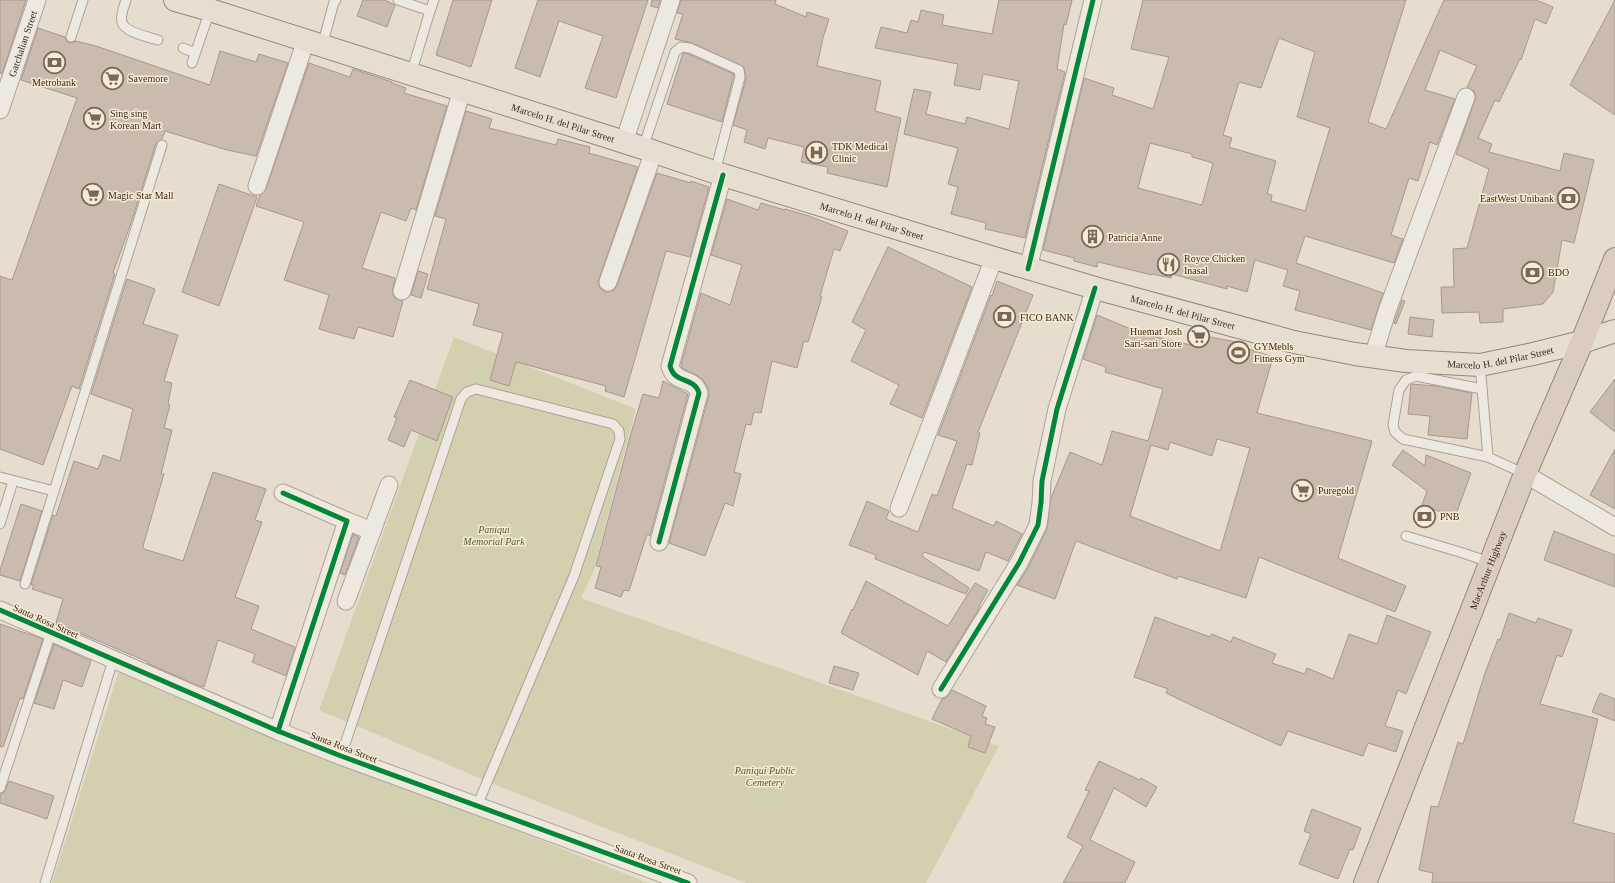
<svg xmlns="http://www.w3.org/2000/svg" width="1615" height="883" font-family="Georgia,serif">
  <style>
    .cemetery { fill: #d3d0af }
    .building { fill: #cabbaf; stroke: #a7988d; fill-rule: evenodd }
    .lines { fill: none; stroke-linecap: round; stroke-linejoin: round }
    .lane-casing { stroke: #aca297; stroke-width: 11 }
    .street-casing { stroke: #aca297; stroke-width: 19 }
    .primary-casing { stroke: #91887e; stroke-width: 24 }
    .highway-casing { stroke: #91887e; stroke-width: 24 }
    .path { stroke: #c7bfb7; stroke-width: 2.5; stroke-dasharray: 3 2; stroke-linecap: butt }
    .lane { stroke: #eee9e0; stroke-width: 9 }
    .street { stroke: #eee9e0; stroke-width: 17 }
    .primary { stroke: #e6ded1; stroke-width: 22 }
    .highway { stroke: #dacdbf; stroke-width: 22 }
    .cycleway-casing { stroke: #f8ead4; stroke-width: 8 }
    .cycleway { stroke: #00873e; stroke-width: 5 }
    .labels { text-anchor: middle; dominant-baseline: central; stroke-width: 3; stroke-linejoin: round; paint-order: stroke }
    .street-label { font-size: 10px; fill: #3c291e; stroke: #f8ead4 }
    .poi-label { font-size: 10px; fill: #3c291e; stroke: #f8ead4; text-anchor: start }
    .park-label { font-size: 10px; font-style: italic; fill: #525a23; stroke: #f8ead4 }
  </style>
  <rect width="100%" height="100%" fill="#e6ddce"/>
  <!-- cemetery -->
  <g class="cemetery">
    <path d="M454,337L636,409L594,570L581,598L999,746L926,883H746L503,788L319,710Z"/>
    <path d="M119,670L648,883H52Z"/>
  </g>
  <!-- building -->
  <g class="building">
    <path d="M0,0H26L2,74L0,73Z"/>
    <path d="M363,0H385L395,5L387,27L357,16Z"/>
    <path d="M453,0H492L471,67L436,55Z"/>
    <path d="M538,0H648L616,98L585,88L603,36L559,21L540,77L515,68Z"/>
    <path d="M652,0H660L658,8L651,6Z"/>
    <path d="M681,0H776L775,4L806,17L807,12L829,19L823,38L817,66L881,81L875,111L901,118L887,187L827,173L828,167L801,162L804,147L768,138L765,149L744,142L747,130L733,125L746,79L744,67L692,43L675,39L683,14L677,13Z"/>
    <path d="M999,0H1072L1066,25L1064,24L1057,69L1065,72L1025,238L985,229L986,223L951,214L958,187L948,184L958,148L904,134L914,89L931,92L926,114L965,124L967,117L1009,129L1019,81L983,74L980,90L954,85L958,64L875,48L881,27L907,33L911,20L918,22L921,10L944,15L942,25L992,34Z"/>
    <path d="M1143,0H1406L1368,122L1386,129L1444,0H1536L1553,7L1546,24L1535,19L1521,60L1520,59L1499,102L1495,100L1478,138L1492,144L1489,152L1560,171L1564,153L1594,160L1574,243L1562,240L1553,292L1543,304L1503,309V322L1480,323L1479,312L1442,313L1441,287H1454L1453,249L1467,248L1489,169L1456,154L1475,100L1476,96L1474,91L1467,87L1477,66L1440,50L1425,90L1455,99L1437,145L1430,142L1418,181L1409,178L1391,235L1403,239L1394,263L1305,236L1296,263L1383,293L1371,330L1295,310L1300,291L1283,286L1288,270L1255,260L1247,292L1227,286V289L1172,274L1171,278L1152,274V275L1098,262L1097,267L1074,261V258L1043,250L1084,78L1114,88L1112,95L1153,109L1169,57L1131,49ZM1279,38L1315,52L1297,117L1330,128L1305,211L1271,201L1272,195L1267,194L1276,161L1229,147L1232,138L1223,135L1239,82L1261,88ZM1150,143L1192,154V157L1213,163L1202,205L1138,188Z"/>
    <path d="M1615,0V115L1570,85Z"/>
    <path d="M38,28L65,37L66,41L70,43L76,41L96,46L210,85L220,51L256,62L259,54L288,63L256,156L227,150L165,131L162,139L156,143L132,220L113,273L115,274L79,389L72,386L43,465L0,449V276L12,280L77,98L21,80Z"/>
    <path d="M683,53L688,54L734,74L722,122L667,104Z"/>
    <path d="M309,63L350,77L353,69L392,82V83L406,88L404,93L447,106L416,210L411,208L406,221L381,212L362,268L395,278L392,294L395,298L403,301L393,337L358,327L354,339L319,329L329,295L284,280L304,222L256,206L260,195L266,189Z"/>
    <path d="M466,111L492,119L489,128L556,145L558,139L590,147L589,153L638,167L599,279L598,283L600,288L605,292H610L614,290L617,285L657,173L691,183V181L709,187L690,257L666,251L624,397L605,391L606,386L516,362L509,386L490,380L503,333L473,325L479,304L427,289L446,219L435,216Z"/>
    <path d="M219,184L257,197L219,306L182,292Z"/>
    <path d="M727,199L758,210L761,203L785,210V209L809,216L848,231L840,251L834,249L820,296L822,297L808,342L804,341L797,368L772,361L761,413L754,412L751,425L746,424L734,472L741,474L733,506L725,503L705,556L669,543L709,395L708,389L704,381L698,376L682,368L681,365L701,293L730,305L742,265L711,255Z"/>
    <path d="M888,247L972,287L922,418L890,404L899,385L851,361L866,330L852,322Z"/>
    <path d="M418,271L428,274L421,298L411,295Z"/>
    <path d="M127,279L155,289L143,324L178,335L164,381L172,383L168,404L170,405L164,428L172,430L161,474H164L143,546L144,549L183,561L213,472L266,489L255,520L262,522L235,597L259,606L251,629L295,647L286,676L252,662L255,654L218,640L204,687L194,684L147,663L148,662L56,623L63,599L32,589L34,585H31L53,515L56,516L74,461L98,469L103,455L120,461L133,409L91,394Z"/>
    <path d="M997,281L1033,295L978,432L980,433L972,465L967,464L952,508L994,526L996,521L1022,534L1008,561L986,552L979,571L924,552L922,556L969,588L966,594L875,559L876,555L849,545L867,501L889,511L886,519L918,532L932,494L937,496L957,441L938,435L991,295L992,296Z"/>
    <path d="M1402,300L1405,301L1396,324L1394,323Z"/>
    <path d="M1097,315L1143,334L1191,345L1194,334L1247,344L1246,348L1273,357L1257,413L1372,441L1338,558L1406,586L1395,612L1259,557L1246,598L1178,576L1177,579L1076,541L1055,599L1017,585L1028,568L1047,529L1051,498L1070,452L1102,465L1112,431L1148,441L1163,389L1105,372L1106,367L1083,359ZM1217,439L1250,448L1220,551L1130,516L1151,445L1168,450L1170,442L1212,456Z"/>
    <path d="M1410,317L1434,320L1432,337L1408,334Z"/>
    <path d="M1615,379V432L1590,412Z"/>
    <path d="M410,380L453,397L437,441L411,430L404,447L388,440L397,418L394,417Z"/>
    <path d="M663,381L688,394L650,536L647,534L629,591L624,590L621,597L595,588L601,567L596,566L630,437L643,394L659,398Z"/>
    <path d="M1411,384L1436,386L1472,393L1467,439L1428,435L1430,416L1408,414Z"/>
    <path d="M1615,449V509L1590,495Z"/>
    <path d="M1403,450L1425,466L1426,455L1471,473L1455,517L1422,505L1427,491L1392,465Z"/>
    <path d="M21,504L42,511L20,581L0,575V570Z"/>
    <path d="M1554,531L1615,555V587L1544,560Z"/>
    <path d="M353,534L359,537L345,575L340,573Z"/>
    <path d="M866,581L948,626L975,583L988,590L979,606L980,607L946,662L927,651L918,675L841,633L852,609L853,610Z"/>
    <path d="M1509,613L1536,623L1538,618L1572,630L1562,657L1557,655L1540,704L1598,719L1573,823L1615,834V883H1432L1433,873L1419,870L1431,806L1438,807L1458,742L1463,744L1485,673L1498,639L1500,640Z"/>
    <path d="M1387,615L1431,632L1406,694L1398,690L1385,726L1403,731L1396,752L1368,743L1363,756L1288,731L1281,746L1193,706L1166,693L1168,689L1134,677L1155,617L1210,637L1212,634L1231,642L1233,637L1276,654L1272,663L1305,674L1307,668L1333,679L1349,634L1377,644Z"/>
    <path d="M0,624L43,639L23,699L20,698L3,747H0Z"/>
    <path d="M54,644L91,661L82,687L63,680L54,709L34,703Z"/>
    <path d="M834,666L859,673L853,690L829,683Z"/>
    <path d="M952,690L986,706L982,716L987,718L985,724L995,727L985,753L968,747L971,736L932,719L942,699L946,698Z"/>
    <path d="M1600,693L1615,699V721L1592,712Z"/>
    <path d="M1099,761L1140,780L1141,778L1157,787L1146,807L1114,788L1090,840L1135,862L1125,883H1063L1083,846L1067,837L1089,791L1085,790Z"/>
    <path d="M9,781L54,796L47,819L0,803V794L4,792Z"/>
    <path d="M1312,809L1361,828L1353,850L1350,849L1338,879L1299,864L1311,834L1304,831Z"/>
  </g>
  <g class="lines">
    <defs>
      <g id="lane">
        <path d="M126,0C124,7 120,15 122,22C124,32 148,37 158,40"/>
        <path d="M398,0L430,11L411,74"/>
        <path d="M430,11L434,0"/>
        <path d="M71,37L83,0"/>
        <path d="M322,46L334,2L336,0"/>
        <path d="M183,48L195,53"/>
        <path d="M192,63L210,10"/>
        <path d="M643,148L675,52L681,47L690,48L739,70L740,77L715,172"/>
        <path d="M1480,365L1488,457L1525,474"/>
        <path d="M1482,389L1416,376L1406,380L1399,390L1393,425L1395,432L1403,439L1488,457"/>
        <path d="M0,477L54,491"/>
        <path d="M0,524L13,481"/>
        <path d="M1406,536L1463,553L1489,562"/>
        <path d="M25,584L162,145"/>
        <path d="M341,756L461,399L467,392L476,389L613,424L619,431L620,439L574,576L477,806"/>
        <path d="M0,788L51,633"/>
        <path d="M45,883L113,660"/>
      </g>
      <g id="street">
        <path id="s1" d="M0,110L37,0"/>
        <path d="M624,142L671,0"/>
        <path d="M257,186L306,40"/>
        <path d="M1028,269L1093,0"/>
        <path d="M608,282L654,151"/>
        <path d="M402,291L462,90"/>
        <path d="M1373,357L1387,311L1466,97"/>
        <path d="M1525,474L1615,527"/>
        <path d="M899,508L994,258"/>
        <path d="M347,521L372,531L389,485"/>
        <path d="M659,542L699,393C694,376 675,385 670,366L723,175"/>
        <path d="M346,601L372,531"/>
        <path d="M0,610L278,731L341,756L688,883"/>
        <path d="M941,689L1019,563L1038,525L1041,503L1042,481L1057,409L1095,288"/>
        <path d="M278,731L347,521L283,493"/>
      </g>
      <g id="primary">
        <path id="s2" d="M175,0L210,10L643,148L723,175L994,258L1095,288L1294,342L1355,354L1406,361L1480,365L1533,354L1582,342L1615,331"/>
      </g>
      <g id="highway">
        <path id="s3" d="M1365,883L1525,474L1582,342L1615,259"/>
      </g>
    </defs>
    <!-- lane casing -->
    <use href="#lane" class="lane-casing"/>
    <!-- street casing -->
    <use href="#street" class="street-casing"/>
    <!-- primary casing -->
    <use href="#primary" class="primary-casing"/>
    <!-- highway casing -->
    <use href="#highway" class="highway-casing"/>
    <!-- path -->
    <path class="path" d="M645,299L679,184"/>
    <!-- lane -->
    <use href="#lane" class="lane"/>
    <!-- street -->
    <use href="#street" class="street"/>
    <!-- primary -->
    <use href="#primary" class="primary"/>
    <!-- highway -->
    <use href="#highway" class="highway"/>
    <defs>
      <g id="cycleway">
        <path d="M1028,269L1093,0"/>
        <path d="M659,542L699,393C694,376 675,385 670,366L723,175"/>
        <path d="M0,610L278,731L341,756L688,883"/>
        <path d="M941,689L1019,563L1038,525L1041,503L1042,481L1057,409L1095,288"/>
        <path d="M278,731L347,521L283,493"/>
      </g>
    </defs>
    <!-- cycleway casing -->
    <use href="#cycleway" class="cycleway-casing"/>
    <!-- cycleway -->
    <use href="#cycleway" class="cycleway"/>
  </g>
  <!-- icons -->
  <defs>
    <symbol id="bank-ring" viewBox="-11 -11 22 22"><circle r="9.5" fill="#f8ead4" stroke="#78685c" stroke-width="1.5"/><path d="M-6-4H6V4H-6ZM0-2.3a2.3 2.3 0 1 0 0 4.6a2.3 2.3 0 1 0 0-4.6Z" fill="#78685c"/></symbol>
    <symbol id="supermarket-ring" viewBox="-11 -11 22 22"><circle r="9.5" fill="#f8ead4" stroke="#78685c" stroke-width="1.5"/><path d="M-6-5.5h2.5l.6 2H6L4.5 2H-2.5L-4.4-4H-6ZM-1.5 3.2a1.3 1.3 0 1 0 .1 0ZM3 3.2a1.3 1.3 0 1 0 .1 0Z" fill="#78685c"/></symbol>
    <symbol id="hospital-ring" viewBox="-11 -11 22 22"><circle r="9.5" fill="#f8ead4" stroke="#78685c" stroke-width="1.5"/><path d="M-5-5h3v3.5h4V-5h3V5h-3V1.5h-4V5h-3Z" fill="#78685c"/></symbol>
    <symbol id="building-ring" viewBox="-11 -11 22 22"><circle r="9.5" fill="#f8ead4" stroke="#78685c" stroke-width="1.5"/><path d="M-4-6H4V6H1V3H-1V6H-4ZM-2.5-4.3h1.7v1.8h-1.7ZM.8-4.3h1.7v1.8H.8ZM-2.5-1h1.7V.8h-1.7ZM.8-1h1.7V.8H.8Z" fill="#78685c"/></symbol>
    <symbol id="restaurant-ring" viewBox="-11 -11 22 22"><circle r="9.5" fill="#f8ead4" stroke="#78685c" stroke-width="1.5"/><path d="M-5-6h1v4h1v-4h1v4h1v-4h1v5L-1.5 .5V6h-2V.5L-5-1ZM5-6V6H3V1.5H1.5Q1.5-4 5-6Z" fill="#78685c"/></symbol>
    <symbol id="stadium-ring" viewBox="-11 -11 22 22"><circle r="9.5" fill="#f8ead4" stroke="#78685c" stroke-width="1.5"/><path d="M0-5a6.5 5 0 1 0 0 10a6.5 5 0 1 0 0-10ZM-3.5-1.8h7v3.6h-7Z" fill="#78685c"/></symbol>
  </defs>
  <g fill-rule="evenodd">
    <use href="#bank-ring" x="42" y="50" width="25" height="25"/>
    <use href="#supermarket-ring" x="100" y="66" width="25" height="25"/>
    <use href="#supermarket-ring" x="82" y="106" width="25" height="25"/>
    <use href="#hospital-ring" x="804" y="140" width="25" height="25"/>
    <use href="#supermarket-ring" x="80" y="182" width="25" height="25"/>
    <use href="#bank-ring" x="1556" y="186" width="25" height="25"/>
    <use href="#building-ring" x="1080" y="224" width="25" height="25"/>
    <use href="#restaurant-ring" x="1156" y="252" width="25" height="25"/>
    <use href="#bank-ring" x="1520" y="260" width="25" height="25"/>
    <use href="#bank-ring" x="992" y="304" width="25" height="25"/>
    <use href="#supermarket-ring" x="1186" y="324" width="25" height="25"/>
    <use href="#stadium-ring" x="1226" y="340" width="25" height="25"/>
    <use href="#supermarket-ring" x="1290" y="478" width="25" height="25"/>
    <use href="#bank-ring" x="1412" y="504" width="25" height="25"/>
  </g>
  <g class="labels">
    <!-- street labels -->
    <g class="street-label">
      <text stroke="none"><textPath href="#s1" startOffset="70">Gatchalian Street</textPath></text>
      <text stroke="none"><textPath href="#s2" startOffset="407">Marcelo H. del Pilar Street</textPath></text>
      <text stroke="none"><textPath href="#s2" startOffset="731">Marcelo H. del Pilar Street</textPath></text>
      <text stroke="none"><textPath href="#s2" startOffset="1055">Marcelo H. del Pilar Street</textPath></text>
      <text stroke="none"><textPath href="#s2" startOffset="1379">Marcelo H. del Pilar Street</textPath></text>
      <text stroke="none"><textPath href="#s3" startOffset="336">MacArthur Highway</textPath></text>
      <text transform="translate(46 621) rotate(24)">Santa Rosa Street</text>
      <text transform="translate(344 747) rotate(21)">Santa Rosa Street</text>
      <text transform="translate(648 859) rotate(20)">Santa Rosa Street</text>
    </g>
    <!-- poi labels -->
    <g class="poi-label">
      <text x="128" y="78">Savemore</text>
      <text x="54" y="82" text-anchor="middle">Metrobank</text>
      <text x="110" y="113">Sing sing<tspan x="110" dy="12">Korean Mart</tspan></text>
      <text x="832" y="146">TDK Medical<tspan x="832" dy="12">Clinic</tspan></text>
      <text x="108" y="195">Magic Star Mall</text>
      <text x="1554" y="198" text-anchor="end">EastWest Unibank</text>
      <text x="1108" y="237">Patricia Anne</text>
      <text x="1184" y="258">Royce Chicken<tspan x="1184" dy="12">Inasal</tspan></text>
      <text x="1548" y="272">BDO</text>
      <text x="1020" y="317">FICO BANK</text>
      <text x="1182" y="331" text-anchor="end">Huemat Josh<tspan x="1182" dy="12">Sari-sari Store</tspan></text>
      <text x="1254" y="346">GYMebls<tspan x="1254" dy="12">Fitness Gym</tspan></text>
      <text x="1318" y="490">Puregold</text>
      <text x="1440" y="516">PNB</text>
    </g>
    <!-- park labels -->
    <g class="park-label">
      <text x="494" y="529">Paniqui<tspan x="494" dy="12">Memorial Park</tspan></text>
      <text x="765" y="770">Paniqui Public<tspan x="765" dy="12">Cemetery</tspan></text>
    </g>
  </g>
</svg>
